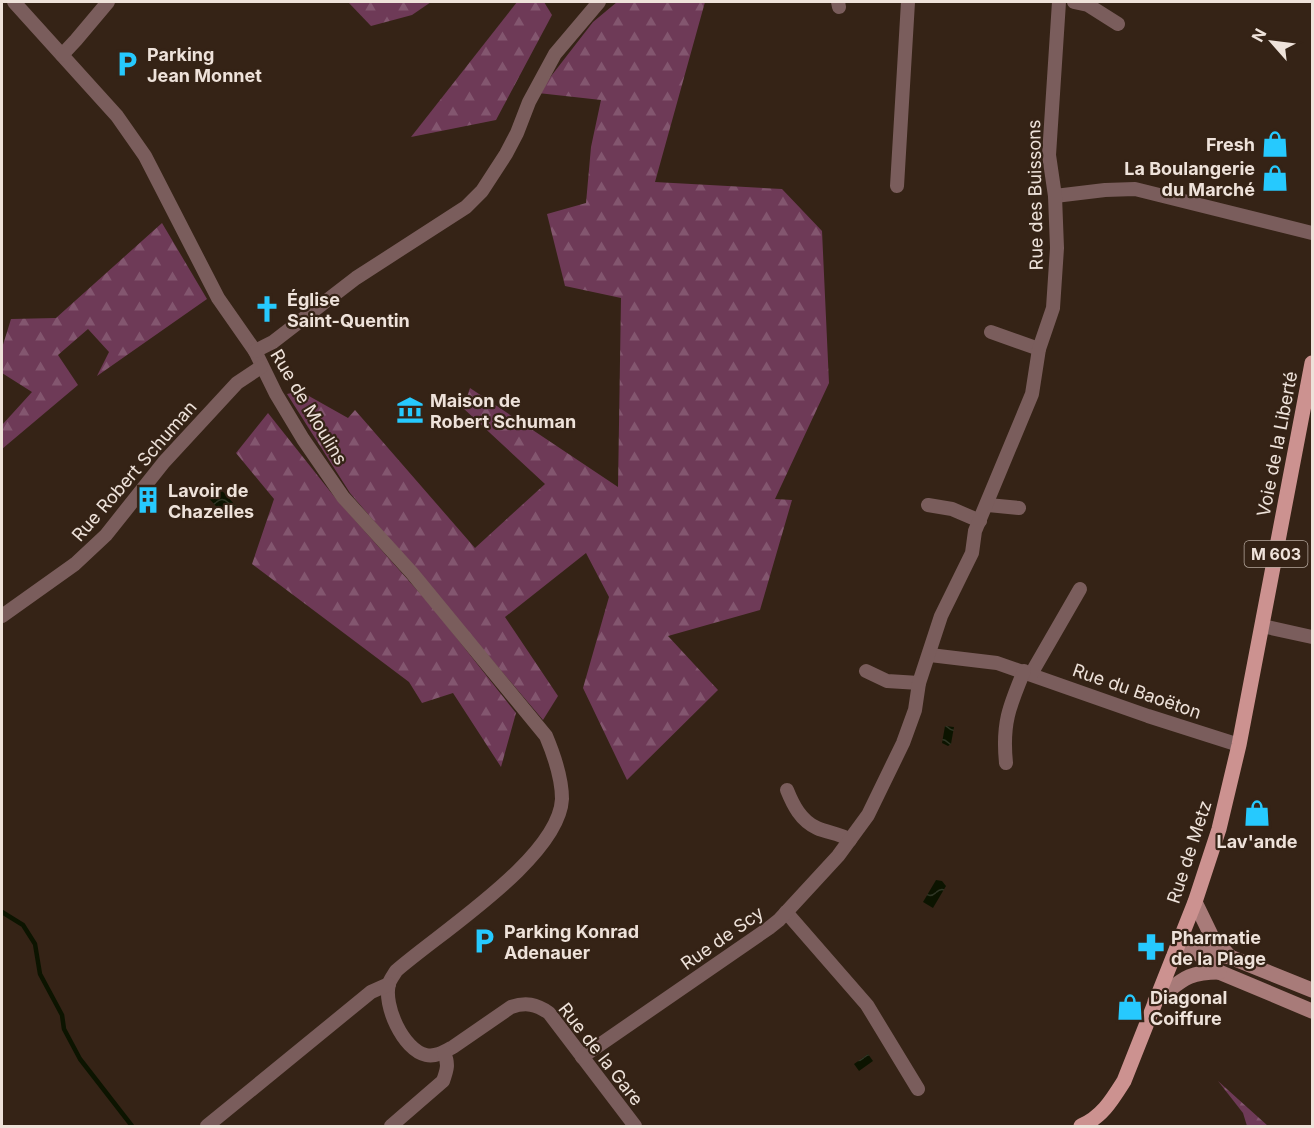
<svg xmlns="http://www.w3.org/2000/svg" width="1314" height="1128" font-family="Inter,sans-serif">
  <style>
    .forest { fill: url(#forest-firs) }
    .water { fill: url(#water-waves) }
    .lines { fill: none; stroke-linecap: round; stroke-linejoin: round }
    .stream { stroke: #0c1400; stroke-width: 4.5 }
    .street { stroke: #7a5d5c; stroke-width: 14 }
    .secondary { stroke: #a87b79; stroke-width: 15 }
    .primary { stroke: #cc9290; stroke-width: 15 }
    .labels { text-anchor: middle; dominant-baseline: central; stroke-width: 4.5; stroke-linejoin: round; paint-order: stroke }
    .shield { fill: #352316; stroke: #b6a99f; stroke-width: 1.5 }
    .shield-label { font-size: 16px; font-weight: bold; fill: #eee2da }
    .poi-label { font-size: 18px; font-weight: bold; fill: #eee2da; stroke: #352316; text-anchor: start }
    .street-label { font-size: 18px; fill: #eee2da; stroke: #352316 }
  </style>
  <defs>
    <pattern id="forest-firs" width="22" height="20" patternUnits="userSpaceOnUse" patternTransform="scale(1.5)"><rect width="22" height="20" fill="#6e3a57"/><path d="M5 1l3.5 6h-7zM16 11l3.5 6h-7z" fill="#83566f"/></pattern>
    <pattern id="water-waves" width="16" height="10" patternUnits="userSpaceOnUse" patternTransform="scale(1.5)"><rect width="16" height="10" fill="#0c1400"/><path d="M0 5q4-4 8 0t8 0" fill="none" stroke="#303625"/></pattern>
  </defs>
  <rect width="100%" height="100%" fill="#352316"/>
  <!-- forest -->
  <g class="forest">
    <path d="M348,2H431L412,15L371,26Z"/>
    <path d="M517,2H544L552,15L496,120L411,137Z"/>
    <path d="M617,2H705L655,182L782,189L822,231L829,383L775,499L792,500L760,610L668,636L718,690L627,780L583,688L609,597L586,553L505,617L558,696L543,720L350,493L287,394L300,391L348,418L355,410L475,548L545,484L463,408L470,388L618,487L621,298L565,286L547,214L586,203L591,147L601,100L538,93L593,22Z"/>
    <path d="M162,223L207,299L97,376L109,352L88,329L58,355L78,385L2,449V425L32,392L2,373V348L11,319L56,318Z"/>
    <path d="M268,413L337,500L433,608L516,713L501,767L453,693L422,703L409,682L252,564L274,499L236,453Z"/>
    <path d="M1218,1081L1268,1126H1247L1243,1113Z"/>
  </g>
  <!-- water -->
  <g class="water">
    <path d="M215,483L236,506L225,516L204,493Z"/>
    <path d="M945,726L954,727L951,744L948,746L942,743Z"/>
    <path d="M936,880L942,881L946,886L933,908L923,902Z"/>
    <path d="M868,1054L873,1061L859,1071L854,1064Z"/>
  </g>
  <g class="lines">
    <!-- stream -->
    <path class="stream" d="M2,912L23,925L35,944L40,974L62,1015L64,1029L80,1059L132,1126"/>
    <!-- street -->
    <g class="street">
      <path d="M14,2L117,116L145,156L218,298L255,351L276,394L303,439L343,497L412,573L546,736C554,755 562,778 562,799C559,858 439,933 396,971C394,975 390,979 389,984C383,1005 403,1050 426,1055C436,1057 444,1052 453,1047L511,1007C526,1002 536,1004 549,1013L635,1126"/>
      <path d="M838,2L839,7"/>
      <path d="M1074,2L1088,5L1118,24"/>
      <path d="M62,55L76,40L108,2"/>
      <path d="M897,186L908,2"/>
      <path d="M1055,196L1105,190L1135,189L1312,233"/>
      <path d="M991,332L1039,349"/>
      <path d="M255,351L273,342L356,278L466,207L482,191L506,154L517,133L529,102L555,54L599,2"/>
      <path d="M928,505L952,509L980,521"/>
      <path d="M988,505L1019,508"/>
      <path d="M2,616L75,564L106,535L164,462L237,383L261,367"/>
      <path d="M1262,626L1312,637"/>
      <path d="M930,655L997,663L1148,716L1239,745"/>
      <path d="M866,671L887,681L919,683"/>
      <path d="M1031,674L1080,589"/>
      <path d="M1006,763C1002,724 1009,707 1024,671"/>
      <path d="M787,790C793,805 801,821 817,828C828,833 839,833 850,840"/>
      <path d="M786,912L867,1005L918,1089"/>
      <path d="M582,1057L769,928L779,920L838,856L868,815L903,743L915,710L919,683L941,616L972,553L975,531L1032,394L1039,349L1053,308L1057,248L1055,196L1049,155L1059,2"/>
      <path d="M207,1126L371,992L389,984"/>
      <path d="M391,1126L443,1081C447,1070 449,1064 444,1053"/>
    </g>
    <!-- secondary -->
    <g class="secondary">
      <path d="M1195,902L1212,937L1230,957"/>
      <path d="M1179,943L1193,949L1230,957L1312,990"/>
      <path d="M1193,949L1219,972L1312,1011"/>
      <path d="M1155,1001C1181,982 1185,972 1219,972"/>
    </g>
    <!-- primary -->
    <path class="primary" d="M1081,1126C1102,1117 1112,1100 1124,1081L1195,902L1219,829L1239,745L1312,363"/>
  </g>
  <!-- icons -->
  <defs>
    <symbol id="parking-bare" viewBox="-9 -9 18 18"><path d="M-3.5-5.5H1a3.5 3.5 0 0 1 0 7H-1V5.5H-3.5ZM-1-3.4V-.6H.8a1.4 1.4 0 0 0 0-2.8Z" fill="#26c9fe" stroke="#352316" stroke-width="2.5" paint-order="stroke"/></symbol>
    <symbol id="shop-bare" viewBox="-9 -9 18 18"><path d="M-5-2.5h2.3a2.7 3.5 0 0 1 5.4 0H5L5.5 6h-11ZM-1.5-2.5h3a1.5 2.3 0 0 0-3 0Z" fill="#26c9fe" stroke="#352316" stroke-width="2.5" paint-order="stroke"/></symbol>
    <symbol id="church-bare" viewBox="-9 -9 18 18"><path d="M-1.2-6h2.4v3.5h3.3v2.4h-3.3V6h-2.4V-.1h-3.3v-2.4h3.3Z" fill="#26c9fe" stroke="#352316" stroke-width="2.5" paint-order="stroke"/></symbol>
    <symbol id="museum-bare" viewBox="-9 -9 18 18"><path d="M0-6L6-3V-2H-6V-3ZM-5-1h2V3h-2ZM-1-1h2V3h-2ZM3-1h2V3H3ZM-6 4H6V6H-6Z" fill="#26c9fe" stroke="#352316" stroke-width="2.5" paint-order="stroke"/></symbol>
    <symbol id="building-bare" viewBox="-9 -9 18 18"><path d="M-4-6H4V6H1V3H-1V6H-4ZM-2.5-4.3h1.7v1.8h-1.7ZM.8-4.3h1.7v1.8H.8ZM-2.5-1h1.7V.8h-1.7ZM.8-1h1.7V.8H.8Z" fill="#26c9fe" stroke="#352316" stroke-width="2.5" paint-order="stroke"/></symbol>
    <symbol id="pharmacy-bare" viewBox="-9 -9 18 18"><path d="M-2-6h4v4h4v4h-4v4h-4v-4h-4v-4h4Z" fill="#26c9fe" stroke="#352316" stroke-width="2.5" paint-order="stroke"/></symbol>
  </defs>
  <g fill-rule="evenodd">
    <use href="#parking-bare" x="108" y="45" width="38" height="38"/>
    <use href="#shop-bare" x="1256" y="125" width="38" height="38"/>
    <use href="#shop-bare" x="1256" y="159" width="38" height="38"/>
    <use href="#church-bare" x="248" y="290" width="38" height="38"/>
    <use href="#museum-bare" x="391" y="391" width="38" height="38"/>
    <use href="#building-bare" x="129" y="481" width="38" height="38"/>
    <use href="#shop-bare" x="1238" y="794" width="38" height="38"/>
    <use href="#parking-bare" x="465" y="922" width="38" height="38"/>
    <use href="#pharmacy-bare" x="1132" y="928" width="38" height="38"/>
    <use href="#shop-bare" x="1111" y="988" width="38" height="38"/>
  </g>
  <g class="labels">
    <!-- shield labels -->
    <rect class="shield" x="1244.5" y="541" width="63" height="26" rx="4.5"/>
    <g class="shield-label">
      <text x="1276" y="554">M 603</text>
    </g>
    <!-- poi labels -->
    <g class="poi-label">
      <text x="147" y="54">Parking<tspan x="147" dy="21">Jean Monnet</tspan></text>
      <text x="1255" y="144" text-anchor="end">Fresh</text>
      <text x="1255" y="168" text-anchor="end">La Boulangerie<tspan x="1255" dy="21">du Marché</tspan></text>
      <text x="287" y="299">Église<tspan x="287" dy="21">Saint-Quentin</tspan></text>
      <text x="430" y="400">Maison de<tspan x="430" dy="21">Robert Schuman</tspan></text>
      <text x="168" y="490">Lavoir de<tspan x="168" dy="21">Chazelles</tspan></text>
      <text x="1257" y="841" text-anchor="middle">Lav'ande</text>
      <text x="504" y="931">Parking Konrad<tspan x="504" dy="21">Adenauer</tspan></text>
      <text x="1171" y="937">Pharmatie<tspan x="1171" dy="21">de la Plage</tspan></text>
      <text x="1150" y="997">Diagonal<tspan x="1150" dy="21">Coiffure</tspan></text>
    </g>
    <!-- street labels -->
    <g class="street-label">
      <text transform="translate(1035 195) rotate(-91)">Rue des Buissons</text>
      <text transform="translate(309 407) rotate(59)">Rue de Moulins</text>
      <text transform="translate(1277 444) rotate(-79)">Voie de la Liberté</text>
      <text transform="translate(134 471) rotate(-49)">Rue Robert Schuman</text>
      <text transform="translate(1137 691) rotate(19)">Rue du Baoëton</text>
      <text transform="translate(1189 852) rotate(-72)">Rue de Metz</text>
      <text transform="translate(722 938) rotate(-35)">Rue de Scy</text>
      <text transform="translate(601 1054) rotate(52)">Rue de la Gare</text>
    </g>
  </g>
  <!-- border -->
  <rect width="1314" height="1128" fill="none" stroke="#eee2da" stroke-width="6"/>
  <!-- north arrow -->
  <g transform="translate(1272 42) rotate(298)" stroke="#352316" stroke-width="4.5" paint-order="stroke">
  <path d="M0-4.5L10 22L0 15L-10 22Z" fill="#eee2da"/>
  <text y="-9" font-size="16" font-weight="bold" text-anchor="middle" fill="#eee2da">N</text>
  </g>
</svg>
